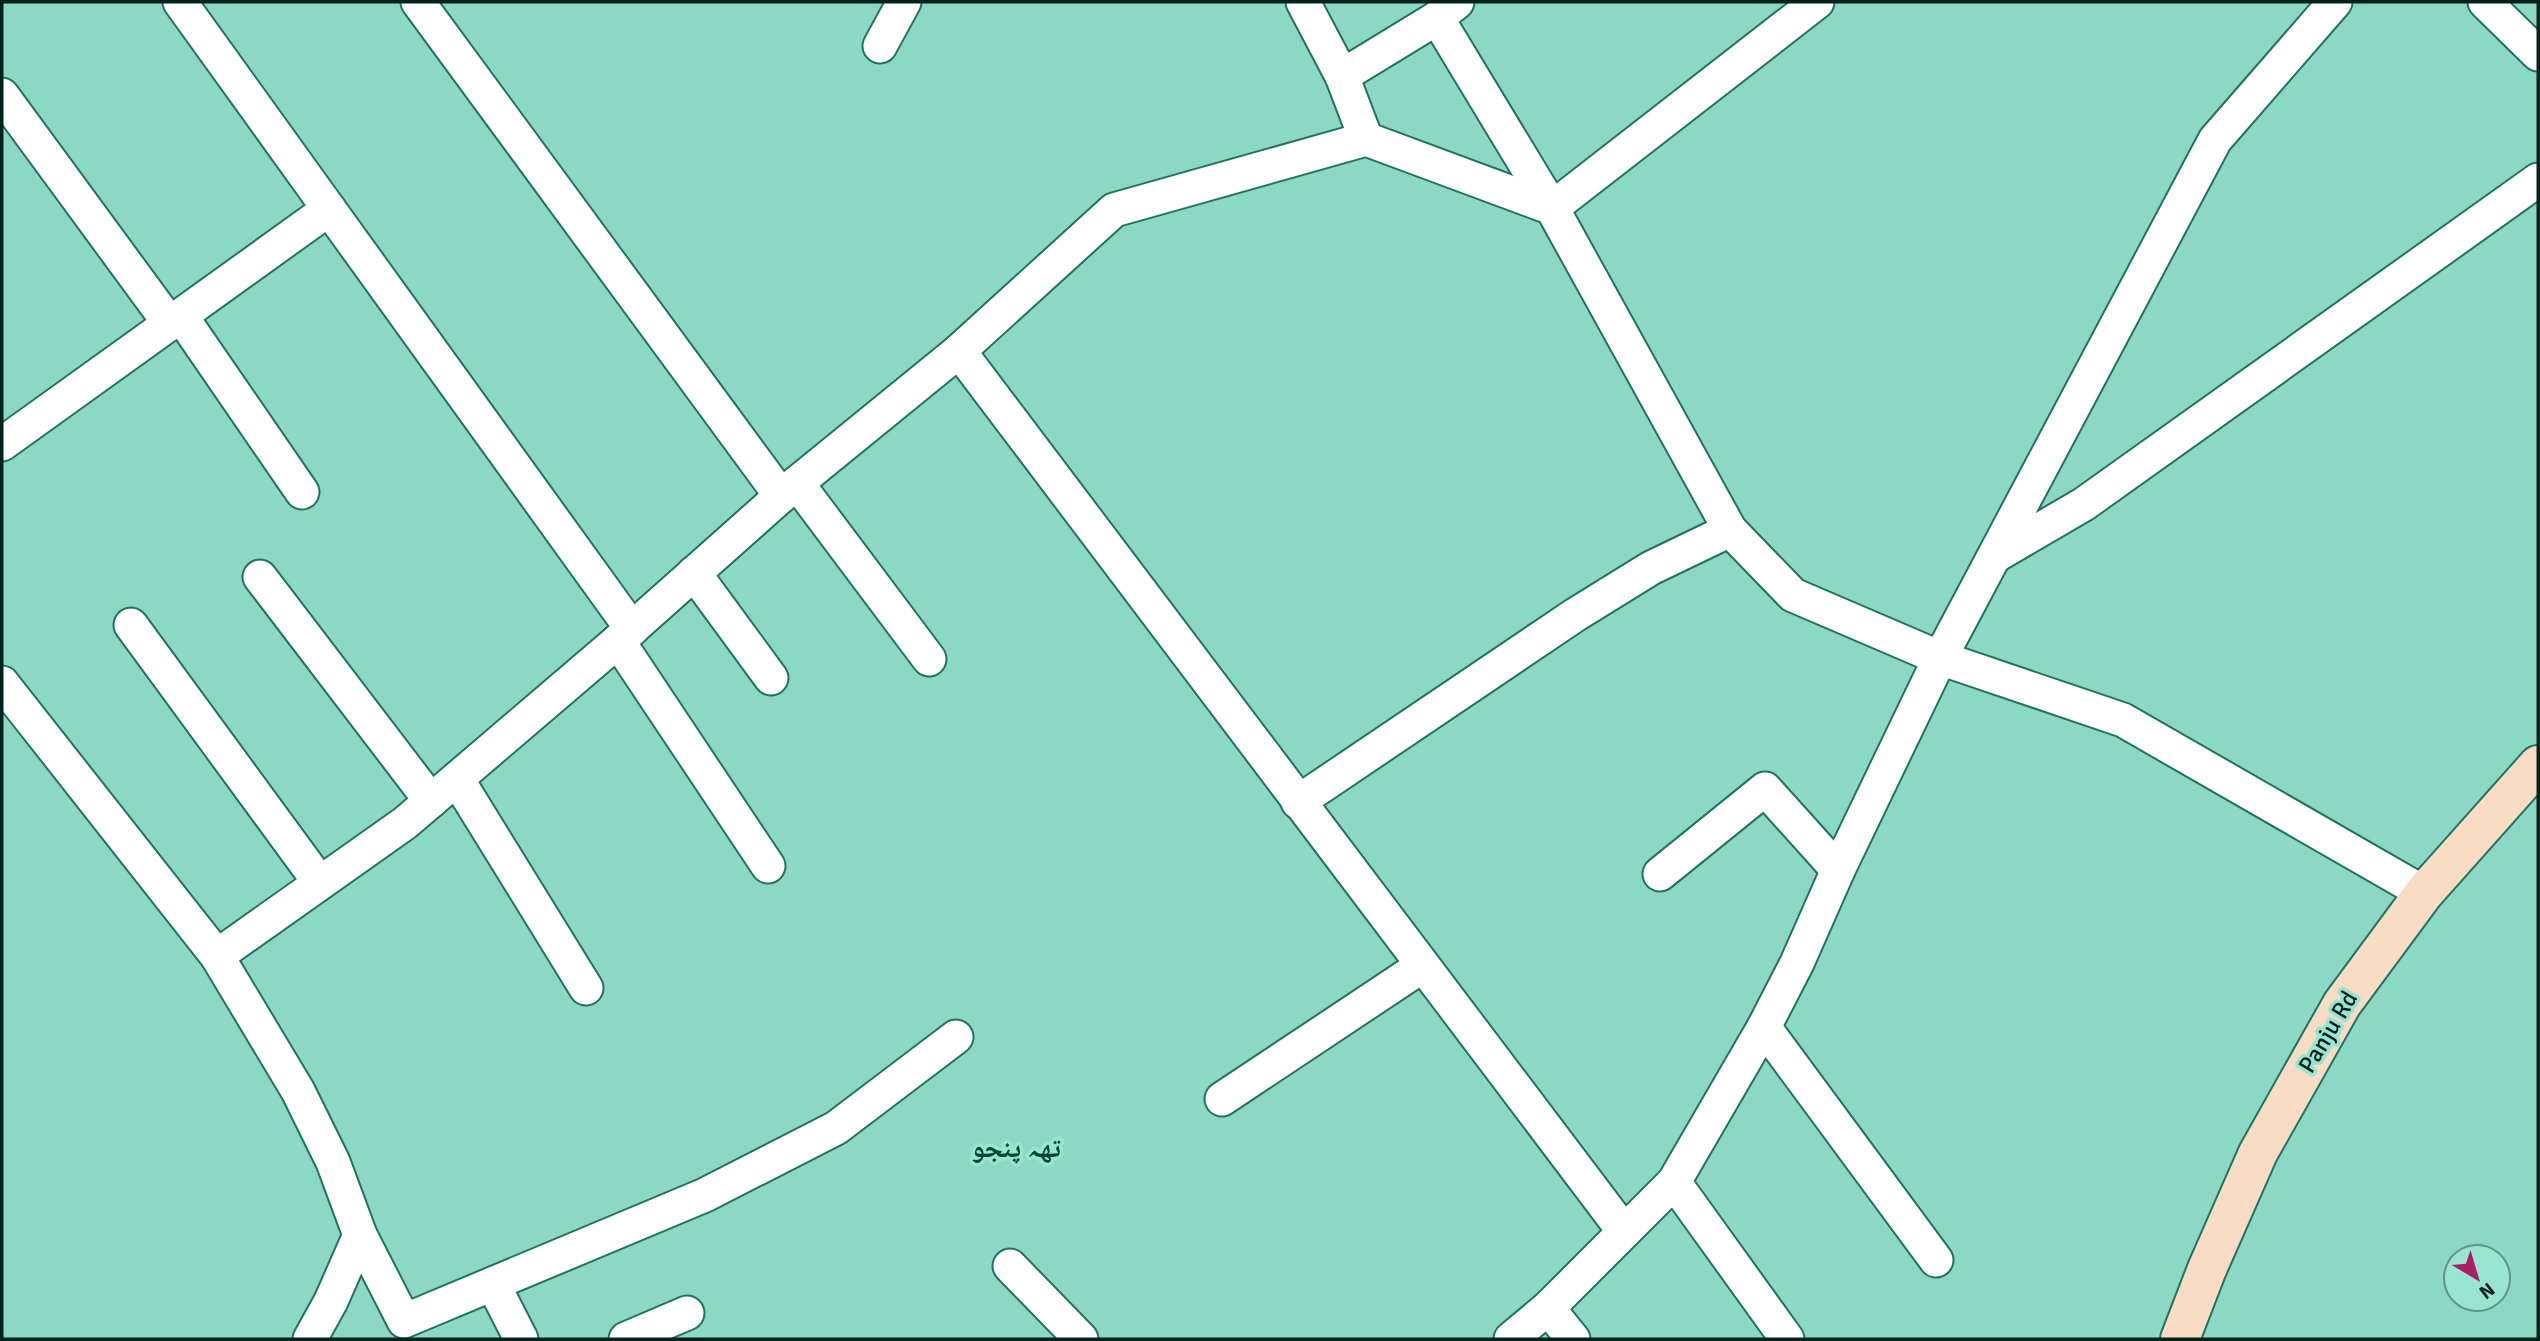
<svg xmlns="http://www.w3.org/2000/svg" width="2540" height="1341" font-family="Signika,'Noto Naskh Arabic',sans-serif">
  <style>
    .lines { fill: none; stroke-linecap: round; stroke-linejoin: round }
    .street-casing { stroke: #227261; stroke-width: 37 }
    .secondary-casing { stroke: #227261; stroke-width: 42 }
    .street { stroke: #fff; stroke-width: 33 }
    .secondary { stroke: #f9dcc4; stroke-width: 38 }
    .labels { text-anchor: middle; dominant-baseline: central; stroke-width: 7; stroke-linejoin: round; paint-order: stroke }
    .street-label { font-size: 24px; fill: #02221b; stroke: #99e5d2 }
    .quarter-label { font-size: 28px; font-weight: bold; fill: #014438; stroke: #99e5d2 }
  </style>
  <rect width="100%" height="100%" fill="#8dd8c5"/>
  <g class="lines">
    <defs>
      <g id="street">
        <path d="M180,2L329,209"/>
        <path d="M418,2L781,496"/>
        <path d="M1303,2L1342,76L1366,139"/>
        <path d="M2335,2L2215,140L1940,658L2123,720L2424,893"/>
        <path d="M2485,2L2538,54"/>
        <path d="M1437,18L1552,208L1817,2"/>
        <path d="M880,46L904,2"/>
        <path d="M1342,76L1437,18L1457,2"/>
        <path d="M2,95L170,324"/>
        <path d="M181,316L302,492"/>
        <path d="M959,351L1623,1230"/>
        <path d="M2,444L329,209L632,629"/>
        <path d="M797,483L929,659"/>
        <path d="M1995,556L2084,504L2538,180"/>
        <path d="M694,573L771,678"/>
        <path d="M260,577L431,801"/>
        <path d="M131,625L320,883"/>
        <path d="M618,641L768,866"/>
        <path d="M2,683L217,956L298,1091L333,1162L360,1235L331,1301L310,1339"/>
        <path d="M457,779L586,988"/>
        <path d="M1298,802L1575,615L1651,568L1730,530"/>
        <path d="M1660,874L1765,789L1838,870"/>
        <path d="M217,956L405,823L618,641L781,496L959,351L1114,210L1366,139L1552,208L1730,530L1793,595L1940,658L1838,870L1797,963L1764,1027L1674,1182L1548,1308L1511,1339"/>
        <path d="M1764,1027L1936,1260"/>
        <path d="M1222,1099L1422,966"/>
        <path d="M1674,1182L1787,1339"/>
        <path d="M360,1235L404,1321L705,1195L836,1128L956,1037"/>
        <path d="M1010,1266L1081,1339"/>
        <path d="M493,1284L521,1339"/>
        <path d="M1548,1308L1573,1339"/>
        <path d="M626,1339L687,1313"/>
      </g>
      <path id="secondary" d="M2180,1339L2207,1269L2258,1153L2342,1004L2424,893L2538,765"/>
    </defs>
    <!-- street casing -->
    <use href="#street" class="street-casing"/>
    <!-- secondary casing -->
    <use href="#secondary" class="secondary-casing"/>
    <!-- street -->
    <use href="#street" class="street"/>
    <!-- secondary -->
    <use href="#secondary" class="secondary"/>
  </g>
  <g class="labels">
    <!-- street labels -->
    <g class="street-label">
      <text transform="translate(2328 1032) rotate(-59)">Panju Rd</text>
    </g>
    <!-- quarter labels -->
    <g class="quarter-label">
      <text x="1016" y="1148">تھہ پنجو</text>
    </g>
  </g>
  <!-- border -->
  <rect width="2540" height="1341" fill="none" stroke="#02221b" stroke-width="7"/>
  <!-- north arrow -->
  <g transform="translate(2477 1278) rotate(142)"><circle r="33" fill="#99e5d2" stroke="#5d9789" stroke-width="2"/>
  <path d="M0-5L12 26L0 18L-12 26Z" fill="#a81f64"/>
  <text y="-10" font-size="19" font-weight="bold" text-anchor="middle" fill="#02221b">N</text>
  </g>
</svg>
